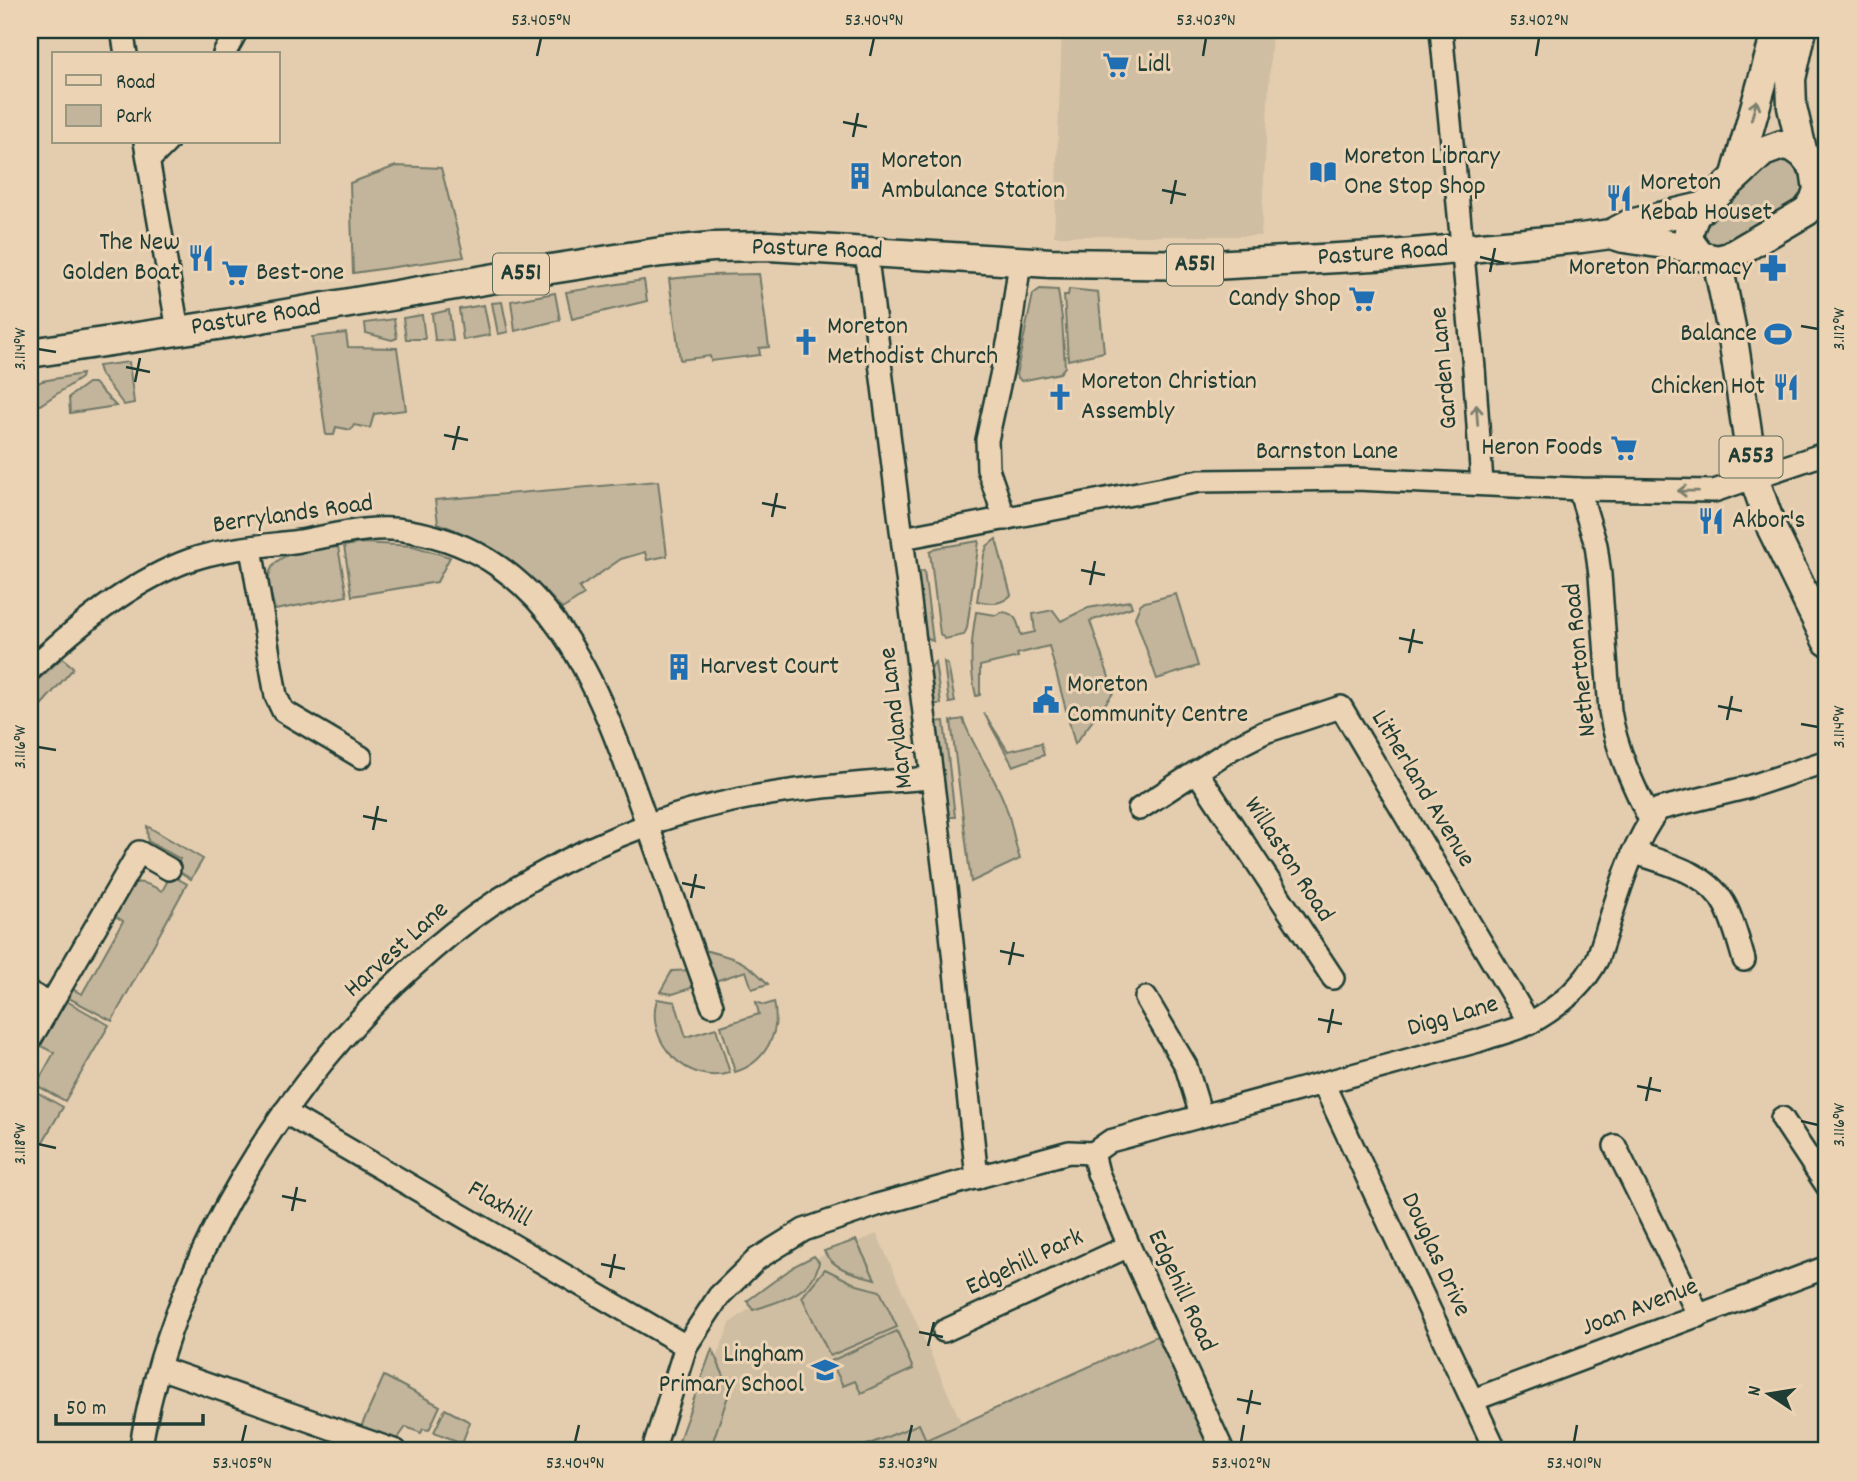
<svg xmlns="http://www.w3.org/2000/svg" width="1857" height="1481" font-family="Dekko,sans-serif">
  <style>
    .built { fill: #d0bea2 }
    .green { fill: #c3b59b; stroke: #717968; stroke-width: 2 }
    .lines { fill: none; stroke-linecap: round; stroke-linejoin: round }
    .minor-casing { stroke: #1f3d34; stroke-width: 26 }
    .major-casing { stroke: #1f3d34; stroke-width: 33 }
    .minor { stroke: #ecd3b4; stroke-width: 21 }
    .major { stroke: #ecd3b4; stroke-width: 28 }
    .oneway { stroke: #7b806e }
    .ticks { fill: none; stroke: #1f3d34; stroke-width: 2.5 }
    .labels { text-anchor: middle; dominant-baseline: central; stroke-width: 6; stroke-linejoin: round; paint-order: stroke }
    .shield { fill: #ecd3b4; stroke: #5c6a5a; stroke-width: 2 }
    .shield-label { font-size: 24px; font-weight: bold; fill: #1f3d34 }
    .poi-label { font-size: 26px; fill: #1f3d34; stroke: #ecd3b4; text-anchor: start }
    .street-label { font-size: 26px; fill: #1f3d34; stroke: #ecd3b4 }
    .neatline { fill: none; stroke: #1f3d34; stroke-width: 2.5 }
    .ticks-label { font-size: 18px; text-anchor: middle; fill: #1f3d34 }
  </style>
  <rect width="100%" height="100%" fill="#e4cdaf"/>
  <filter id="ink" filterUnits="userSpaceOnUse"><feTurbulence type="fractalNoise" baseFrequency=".0143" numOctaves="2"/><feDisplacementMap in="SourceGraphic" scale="14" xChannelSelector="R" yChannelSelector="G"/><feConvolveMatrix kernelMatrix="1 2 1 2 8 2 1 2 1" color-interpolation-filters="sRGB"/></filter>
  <g filter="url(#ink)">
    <!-- built -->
    <g class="built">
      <path d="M1062,30H1272L1261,236H1054Z"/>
      <path d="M877,1234L962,1424L1159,1335L1213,1451H685L698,1405L730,1323L753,1306L796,1266Z"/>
    </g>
    <!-- green -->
    <g class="green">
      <path d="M1777,159L1794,164L1805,181L1800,199L1722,244L1708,243L1703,232L1707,220Z"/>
      <path d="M396,166L441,168L464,257L353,273L350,183Z"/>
      <path d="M759,274L769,347L759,348L760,355L711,361L710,356L680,360L669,279L709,275Z"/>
      <path d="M644,280L647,301L572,319L566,292Z"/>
      <path d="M1040,289L1058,290L1062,318L1065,367L1060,373L1021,381L1016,375L1033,294Z"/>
      <path d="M1069,289L1098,292L1104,352L1068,360L1064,295H1068Z"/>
      <path d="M555,293L560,320L515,331L511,301Z"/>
      <path d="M502,302L508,332L498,334L492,303Z"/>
      <path d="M484,305L490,335L463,340L459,309Z"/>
      <path d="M449,310L453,341L435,340L432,314Z"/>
      <path d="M422,315L425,339H406L403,318Z"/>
      <path d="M394,319L397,338L392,340L366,333L365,323Z"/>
      <path d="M346,333L348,347L397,348L406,410L374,414L370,428L354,425L351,430L336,427L334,435H326L312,337Z"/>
      <path d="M129,362L134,403L124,405L101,375L98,366Z"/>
      <path d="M82,374L81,378L40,405H33L30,402V388L42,381Z"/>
      <path d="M88,383H94L116,406L70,413L69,397Z"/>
      <path d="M658,481L667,556L647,560L645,552L621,559L579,588L584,595L562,609C527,568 488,542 438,523L435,500Z"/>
      <path d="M996,539L1011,595C1000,606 991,603 977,601L984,555L987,546Z"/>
      <path d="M979,541L967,628L964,635L945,639L940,634L930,552L936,548Z"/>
      <path d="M363,543L413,546L450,557L437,582L352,596L344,546Z"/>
      <path d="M338,547L347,596L275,610C273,600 268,587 269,577C271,549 316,550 338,547Z"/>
      <path d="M924,571L933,641L925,636L923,629L915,572Z"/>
      <path d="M1176,594L1198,666L1157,679L1135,617L1141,603Z"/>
      <path d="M1130,601L1132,607L1090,621L1114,692L1075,744L1049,646L1017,654L1018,657L980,666V695L976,696C969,667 971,641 976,612L996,615L1002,612C1017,613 1018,624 1021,635L1035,632L1033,614L1053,610L1061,621L1088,608Z"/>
      <path d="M62,658L73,667L72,670L30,718V687Z"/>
      <path d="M935,662L941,704H933C931,690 925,673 935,662Z"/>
      <path d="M944,662L948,665L955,702L949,703Z"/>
      <path d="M984,713L1008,751L1041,743L1044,755L1013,766Z"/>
      <path d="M963,719C974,750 995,775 1006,807C1012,823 1014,842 1020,859L971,882L951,721Z"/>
      <path d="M944,721L955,817H946L934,722Z"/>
      <path d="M147,826L203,859L191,879L175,869L180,859L148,841Z"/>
      <path d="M171,875L187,884L112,1021L65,996L70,988L82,994L123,921L112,914C128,886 129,872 162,891Z"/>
      <path d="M700,949C733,958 744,958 768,984L752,989L746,971L712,982Z"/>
      <path d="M693,970L696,980L691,988L673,994L660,992L672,971Z"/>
      <path d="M63,999L109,1025L65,1101L36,1085L54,1053L38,1044Z"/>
      <path d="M657,999L675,1002L686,1037L716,1028L730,1073C688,1086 644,1042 657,999Z"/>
      <path d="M756,1002L765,1005L774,1002C781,1033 765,1063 735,1072L721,1026L759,1014Z"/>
      <path d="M33,1090L63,1107L30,1164V1096Z"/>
      <path d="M856,1240L875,1279C857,1274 833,1270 824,1251Z"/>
      <path d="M814,1256L819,1262C813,1294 780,1301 753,1310L747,1301L796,1265Z"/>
      <path d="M825,1269L857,1285L880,1291L897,1327L830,1356L802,1297Z"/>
      <path d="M897,1331L913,1369L861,1393L855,1381L843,1386L831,1361Z"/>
      <path d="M1159,1335L1211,1451H852L919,1424L926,1440Z"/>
      <path d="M712,1349L730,1390L710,1450L679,1440Z"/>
      <path d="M384,1376L440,1406L429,1430L423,1429L421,1433L406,1427L397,1439L361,1427Z"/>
      <path d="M445,1409L470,1422L462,1443L434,1432Z"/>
    </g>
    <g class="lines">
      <defs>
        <g id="minor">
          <path d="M122,30L126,54"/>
          <path d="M1441,30L1474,368L1482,483"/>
          <path d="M224,54L237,30"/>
          <path d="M145,142L178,330"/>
          <path d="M149,160L167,142"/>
          <path d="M866,251L947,896L977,1178"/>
          <path d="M1579,489L1596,545L1600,575L1610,711C1616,749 1633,785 1650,820"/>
          <path d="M1005,519L988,469L987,440L1009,339L1020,262"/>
          <path d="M903,538L1200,481L1356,479L1579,489L1714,491L1827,453"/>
          <path d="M251,548L276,696L283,711L361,757"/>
          <path d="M30,670C74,628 132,581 190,560C225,548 264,546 300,541C336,535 373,524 410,531C560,556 603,702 648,826C669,886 691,946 712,1005"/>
          <path d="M1197,772L1333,978"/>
          <path d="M1139,809L1233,748L1265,732L1341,707L1529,1023"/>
          <path d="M1633,852C1667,864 1709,872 1726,907C1734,923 1739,943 1744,960"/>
          <path d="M30,993L50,1004"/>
          <path d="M1146,998L1186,1066L1201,1115"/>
          <path d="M30,1040L139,852L169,869"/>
          <path d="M1323,1083L1496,1451"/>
          <path d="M284,1112L686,1346"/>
          <path d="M1782,1118L1827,1186"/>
          <path d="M1615,1146L1699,1316"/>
          <path d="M1093,1153L1098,1173L1129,1246L1223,1451"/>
          <path d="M944,1331L1129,1246"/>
          <path d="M160,1368L396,1451"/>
          <path d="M1473,1400L1827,1267"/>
          <path d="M140,1451C171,1261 287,1074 432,950C494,896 570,853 647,825C740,791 834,785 932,778"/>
          <path d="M653,1451L686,1346L719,1296L757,1259L804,1230L877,1205L1069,1152L1093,1153L1110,1141L1478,1041C1494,1035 1514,1031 1530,1023C1557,1008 1583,987 1597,960C1614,912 1627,849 1659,809L1749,787L1827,761"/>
        </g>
        <g id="major">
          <path d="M1802,30L1791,79L1792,107L1803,154"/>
          <path d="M1782,145L1793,147L1803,154L1815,169L1818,190L1814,201L1807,211L1729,257L1717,260L1700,256L1689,241V230L1695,215L1763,152Z"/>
          <path d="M1736,175L1777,30"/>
          <path d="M1611,234L1624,238L1692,248"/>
          <path d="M1717,260L1732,332L1754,478L1772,529L1827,641"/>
          <path d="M30,353L244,321L525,273L661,252L712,247L769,246L1051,263L1212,265L1391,255L1581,238L1611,234L1630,224L1702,207"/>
        </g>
      </defs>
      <!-- minor casing -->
      <use href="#minor" class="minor-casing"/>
      <!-- major casing -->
      <use href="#major" class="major-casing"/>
      <!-- minor -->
      <use href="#minor" class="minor"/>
      <!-- major -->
      <use href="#major" class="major"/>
    </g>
    <!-- one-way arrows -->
    <defs><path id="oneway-shaft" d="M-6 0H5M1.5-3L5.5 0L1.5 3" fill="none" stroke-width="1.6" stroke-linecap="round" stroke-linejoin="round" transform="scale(1.75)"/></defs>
    <g class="oneway">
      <use href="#oneway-shaft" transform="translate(1754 110) rotate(-74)"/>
      <use href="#oneway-shaft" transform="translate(1477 415) rotate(-94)"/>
      <use href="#oneway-shaft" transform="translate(1688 491) rotate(-179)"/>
    </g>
  </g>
  <!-- ticks -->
  <path class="ticks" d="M537,56L541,38M870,56L874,38M1203,56L1206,38M1536,56L1539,38M843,122L867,127M853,137L858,113M1162,190L1186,195M1171,204L1176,180M1480,257L1504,263M1490,272L1495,248M1801,326L1818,329M38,349L56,352M126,367L150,372M135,382L140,358M444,435L468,440M453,450L459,426M762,503L786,508M772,517L777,493M1081,570L1105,575M1090,585L1095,561M1399,638L1423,643M1409,653L1414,629M1718,706L1742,711M1727,720L1732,696M1801,724L1818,727M38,747L56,750M363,816L387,821M373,830L378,806M682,883L705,888M691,898L696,874M1000,951L1024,956M1009,965L1014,942M1318,1019L1342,1024M1328,1033L1333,1009M1637,1086L1661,1091M1646,1101L1651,1077M1801,1121L1818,1125M38,1144L56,1148M282,1196L306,1201M292,1211L297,1187M601,1264L625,1269M610,1278L615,1254M919,1332L943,1337M928,1346L934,1322M1237,1399L1261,1404M1247,1414L1252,1390M242,1442L246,1425M575,1442L579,1425M908,1442L912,1425M1241,1442L1244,1425M1574,1442L1577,1425"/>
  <!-- icons -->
  <defs>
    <symbol id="supermarket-bare" viewBox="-9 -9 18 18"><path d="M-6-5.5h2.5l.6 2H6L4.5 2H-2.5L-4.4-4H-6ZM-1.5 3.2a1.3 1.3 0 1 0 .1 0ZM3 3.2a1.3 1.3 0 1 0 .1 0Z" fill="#1f6fb2" stroke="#ecd3b4" stroke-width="2.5" paint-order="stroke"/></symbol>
    <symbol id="library-bare" viewBox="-9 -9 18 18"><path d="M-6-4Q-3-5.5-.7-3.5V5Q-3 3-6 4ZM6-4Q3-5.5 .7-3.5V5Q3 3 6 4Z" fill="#1f6fb2" stroke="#ecd3b4" stroke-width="2.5" paint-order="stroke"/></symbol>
    <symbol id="building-bare" viewBox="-9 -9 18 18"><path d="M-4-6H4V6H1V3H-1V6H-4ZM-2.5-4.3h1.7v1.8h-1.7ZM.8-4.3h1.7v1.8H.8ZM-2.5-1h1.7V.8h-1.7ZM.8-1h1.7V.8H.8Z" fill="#1f6fb2" stroke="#ecd3b4" stroke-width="2.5" paint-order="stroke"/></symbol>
    <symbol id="restaurant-bare" viewBox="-9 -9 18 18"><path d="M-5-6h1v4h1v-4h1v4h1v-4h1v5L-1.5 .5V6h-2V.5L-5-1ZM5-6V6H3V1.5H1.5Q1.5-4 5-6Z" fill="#1f6fb2" stroke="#ecd3b4" stroke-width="2.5" paint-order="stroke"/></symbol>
    <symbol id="pharmacy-bare" viewBox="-9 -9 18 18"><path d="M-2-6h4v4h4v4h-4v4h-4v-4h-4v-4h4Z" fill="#1f6fb2" stroke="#ecd3b4" stroke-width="2.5" paint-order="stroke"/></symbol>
    <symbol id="stadium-bare" viewBox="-9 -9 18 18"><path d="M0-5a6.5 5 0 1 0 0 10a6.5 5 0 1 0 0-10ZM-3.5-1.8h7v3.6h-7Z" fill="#1f6fb2" stroke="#ecd3b4" stroke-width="2.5" paint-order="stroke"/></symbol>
    <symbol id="church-bare" viewBox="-9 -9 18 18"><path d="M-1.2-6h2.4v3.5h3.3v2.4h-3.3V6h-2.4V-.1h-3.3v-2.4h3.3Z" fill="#1f6fb2" stroke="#ecd3b4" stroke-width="2.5" paint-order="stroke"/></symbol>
    <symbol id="civic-bare" viewBox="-9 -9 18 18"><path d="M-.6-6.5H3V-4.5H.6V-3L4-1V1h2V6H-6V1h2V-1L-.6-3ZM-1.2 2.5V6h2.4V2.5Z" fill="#1f6fb2" stroke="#ecd3b4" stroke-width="2.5" paint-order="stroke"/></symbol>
    <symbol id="school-bare" viewBox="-9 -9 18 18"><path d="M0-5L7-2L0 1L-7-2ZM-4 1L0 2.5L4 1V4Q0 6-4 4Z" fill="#1f6fb2" stroke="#ecd3b4" stroke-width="2.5" paint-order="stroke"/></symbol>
  </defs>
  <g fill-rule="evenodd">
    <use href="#supermarket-bare" x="1097" y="46" width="38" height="38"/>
    <use href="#library-bare" x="1304" y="153" width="38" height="38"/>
    <use href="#building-bare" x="841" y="157" width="38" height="38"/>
    <use href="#restaurant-bare" x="1600" y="179" width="38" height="38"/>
    <use href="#restaurant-bare" x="182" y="239" width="38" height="38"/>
    <use href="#pharmacy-bare" x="1754" y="249" width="38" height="38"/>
    <use href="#supermarket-bare" x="216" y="254" width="38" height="38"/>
    <use href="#supermarket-bare" x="1343" y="280" width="38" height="38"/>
    <use href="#stadium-bare" x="1759" y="315" width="38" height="38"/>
    <use href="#church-bare" x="787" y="323" width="38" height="38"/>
    <use href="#restaurant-bare" x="1767" y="368" width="38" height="38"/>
    <use href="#church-bare" x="1041" y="378" width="38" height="38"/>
    <use href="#supermarket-bare" x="1605" y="429" width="38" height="38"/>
    <use href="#restaurant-bare" x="1692" y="502" width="38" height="38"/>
    <use href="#building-bare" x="660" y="648" width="38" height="38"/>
    <use href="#civic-bare" x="1027" y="681" width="38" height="38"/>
    <use href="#school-bare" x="806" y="1351" width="38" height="38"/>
  </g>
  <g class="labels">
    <!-- shield labels -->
    <g class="shield">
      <rect x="1167" y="244.5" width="56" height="41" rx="5"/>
      <rect x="493" y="253.5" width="56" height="41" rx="5"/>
      <rect x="1719.5" y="436.5" width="63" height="41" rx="5"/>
    </g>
    <g class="shield-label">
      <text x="1195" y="265">A551</text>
      <text x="521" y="274">A551</text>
      <text x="1751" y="457">A553</text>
    </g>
    <!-- poi labels -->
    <g class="poi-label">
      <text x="1137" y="65">Lidl</text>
      <text x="1344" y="157">Moreton Library<tspan x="1344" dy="30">One Stop Shop</tspan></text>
      <text x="881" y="161">Moreton<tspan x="881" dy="30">Ambulance Station</tspan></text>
      <text x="1640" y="183">Moreton<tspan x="1640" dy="30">Kebab Houset</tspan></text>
      <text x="180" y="243" text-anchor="end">The New<tspan x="180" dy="30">Golden Boat</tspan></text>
      <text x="1752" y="268" text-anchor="end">Moreton Pharmacy</text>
      <text x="256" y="273">Best-one</text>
      <text x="1341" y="299" text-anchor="end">Candy Shop</text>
      <text x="827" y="327">Moreton<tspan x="827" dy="30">Methodist Church</tspan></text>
      <text x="1757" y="334" text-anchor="end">Balance</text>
      <text x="1081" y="382">Moreton Christian<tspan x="1081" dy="30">Assembly</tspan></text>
      <text x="1765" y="387" text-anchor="end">Chicken Hot</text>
      <text x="1603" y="448" text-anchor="end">Heron Foods</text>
      <text x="1732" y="521">Akbor's</text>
      <text x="700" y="667">Harvest Court</text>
      <text x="1067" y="685">Moreton<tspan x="1067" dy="30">Community Centre</tspan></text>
      <text x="804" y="1355" text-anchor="end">Lingham<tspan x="804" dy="30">Primary School</tspan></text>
    </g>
    <!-- street labels -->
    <g class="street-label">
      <text transform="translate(817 250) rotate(2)">Pasture Road</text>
      <text transform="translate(1383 254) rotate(-4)">Pasture Road</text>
      <text transform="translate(256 318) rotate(-9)">Pasture Road</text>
      <text transform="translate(1445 368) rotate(-95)">Garden Lane</text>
      <text x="1327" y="452">Barnston Lane</text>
      <text transform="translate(293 515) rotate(-8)">Berrylands Road</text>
      <text transform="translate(1581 660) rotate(-96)">Netherton Road</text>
      <text transform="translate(897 718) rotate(-97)">Maryland Lane</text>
      <text transform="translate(1422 789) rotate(59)">Litherland Avenue</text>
      <text transform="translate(1288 860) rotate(57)">Willaston Road</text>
      <text transform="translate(397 950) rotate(-42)">Harvest Lane</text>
      <text transform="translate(1453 1017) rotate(-16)">Digg Lane</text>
      <text transform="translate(499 1205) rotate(30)">Flaxhill</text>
      <text transform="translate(1435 1255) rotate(65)">Douglas Drive</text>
      <text transform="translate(1025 1263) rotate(-25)">Edgehill Park</text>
      <text transform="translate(1181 1291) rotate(65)">Edgehill Road</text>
      <text transform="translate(1640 1308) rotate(-21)">Joan Avenue</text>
    </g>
  </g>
  <!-- margin -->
  <rect width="1857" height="1481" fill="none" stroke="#ecd3b4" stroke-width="77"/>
  <!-- legend -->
  <rect x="52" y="52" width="228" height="91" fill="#ecd3b4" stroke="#9a9781" stroke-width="2"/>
  <rect x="66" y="75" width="35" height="10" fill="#ecd3b4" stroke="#9a9781" stroke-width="2"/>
  <text x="116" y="88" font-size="21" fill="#1f3d34">Road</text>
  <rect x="66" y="105" width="35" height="21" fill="#c3b59b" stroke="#9a9781" stroke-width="2"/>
  <text x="116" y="122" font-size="21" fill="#1f3d34">Park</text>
  <!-- north arrow -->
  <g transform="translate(1769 1394) rotate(282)" stroke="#ecd3b4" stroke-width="5" paint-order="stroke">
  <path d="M0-5L12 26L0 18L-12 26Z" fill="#1f3d34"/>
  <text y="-10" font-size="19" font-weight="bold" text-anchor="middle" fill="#1f3d34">N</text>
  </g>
  <!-- scale -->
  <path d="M56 1414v10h147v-10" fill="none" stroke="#1f3d34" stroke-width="3.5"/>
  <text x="66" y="1414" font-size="21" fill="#1f3d34" stroke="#ecd3b4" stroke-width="5" paint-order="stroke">50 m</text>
  <rect x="38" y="38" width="1780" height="1404" class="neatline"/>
  <g class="ticks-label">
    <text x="541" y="25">53.405°N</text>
    <text x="874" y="25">53.404°N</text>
    <text x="1206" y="25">53.403°N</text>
    <text x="1539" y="25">53.402°N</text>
    <text transform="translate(1838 329) rotate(-90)" y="6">3.112°W</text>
    <text transform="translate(19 349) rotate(-90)" y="6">3.114°W</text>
    <text transform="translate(1838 727) rotate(-90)" y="6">3.114°W</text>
    <text transform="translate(19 747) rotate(-90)" y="6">3.116°W</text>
    <text transform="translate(1838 1125) rotate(-90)" y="6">3.116°W</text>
    <text transform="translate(19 1144) rotate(-90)" y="6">3.118°W</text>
    <text x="242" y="1468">53.405°N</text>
    <text x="575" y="1468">53.404°N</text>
    <text x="908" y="1468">53.403°N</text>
    <text x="1241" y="1468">53.402°N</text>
    <text x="1574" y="1468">53.401°N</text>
  </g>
</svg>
